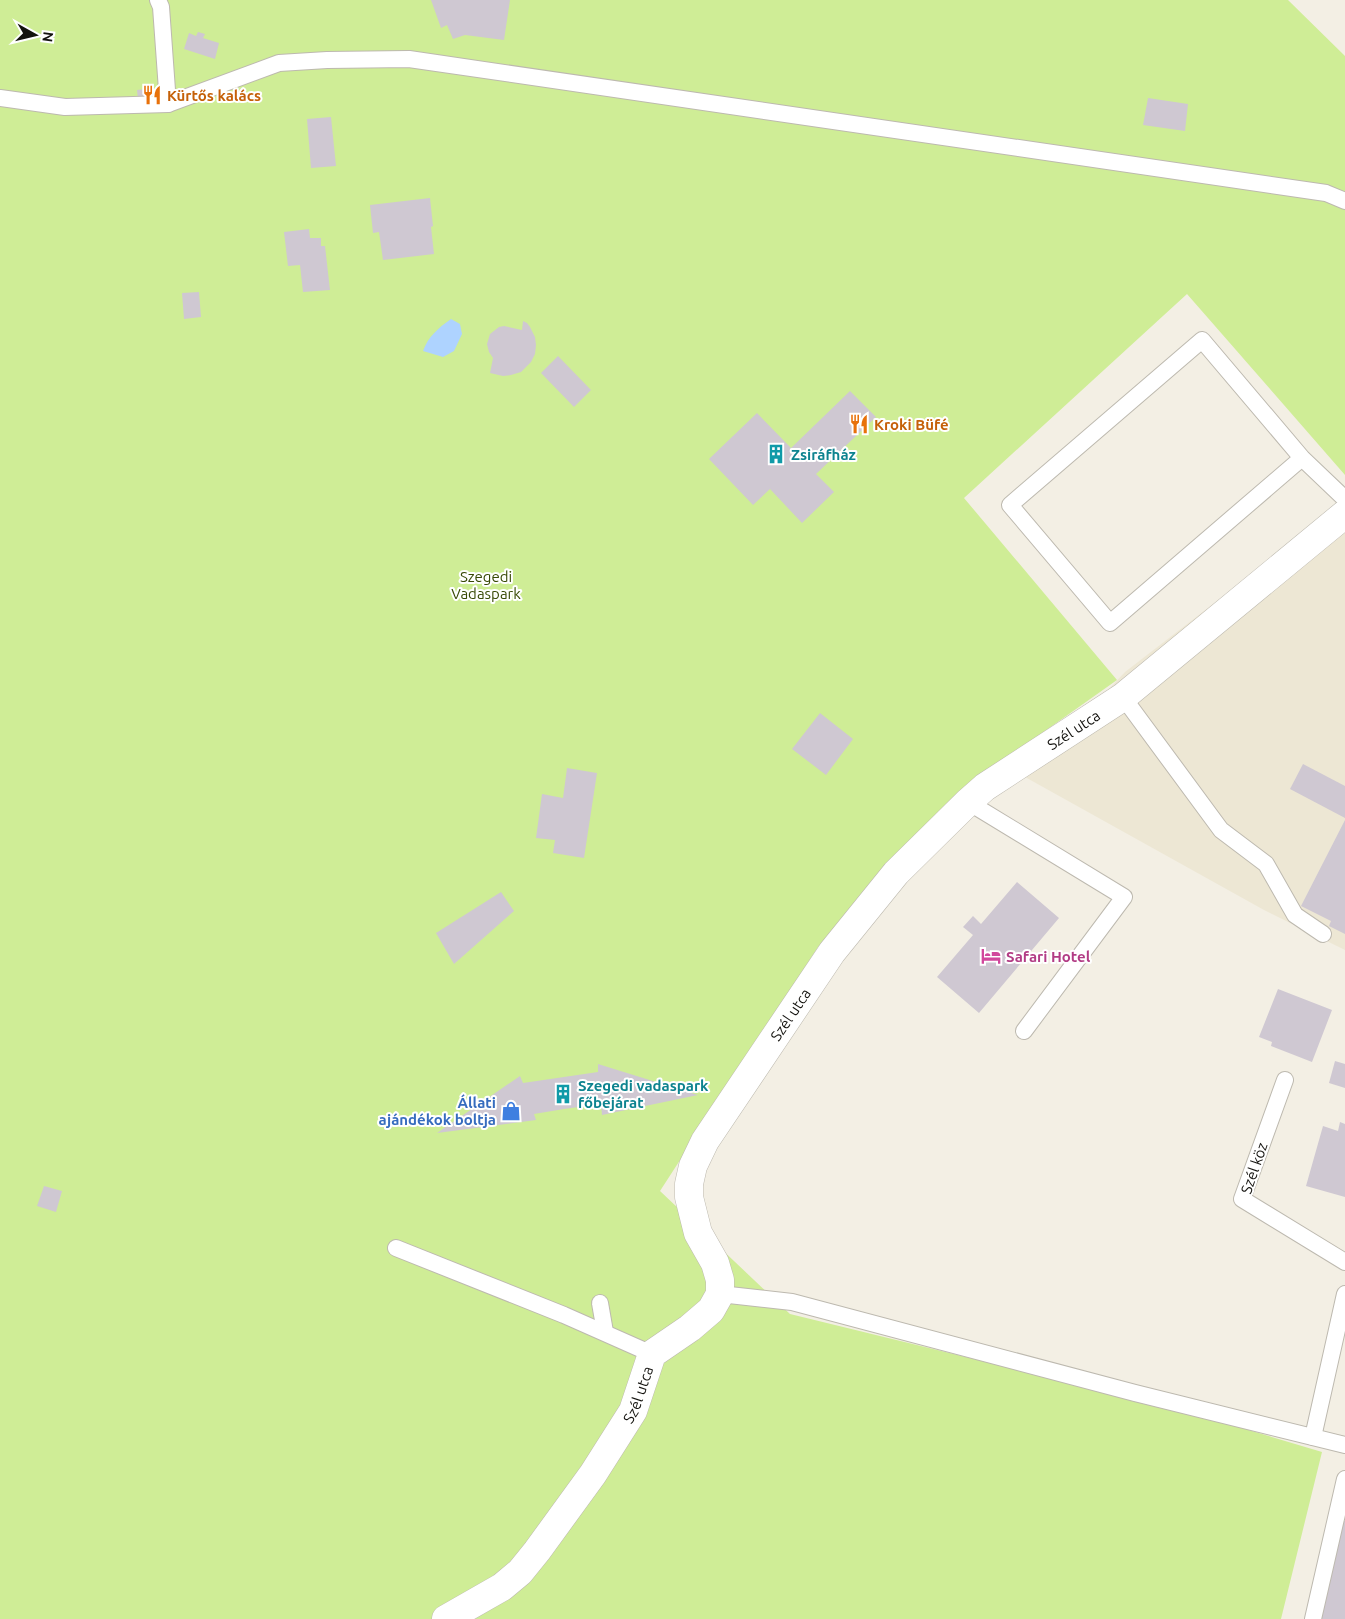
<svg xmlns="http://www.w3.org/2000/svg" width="1345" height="1619" font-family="Ubuntu,sans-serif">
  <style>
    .built { fill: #ede7d4 }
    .green { fill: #cfed96 }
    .water { fill: #aed3ff }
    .building { fill: #cfc8d2 }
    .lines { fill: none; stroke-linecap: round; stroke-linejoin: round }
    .lane-casing { stroke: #bdb9af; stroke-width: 18 }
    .street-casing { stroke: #bdb9af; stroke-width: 29 }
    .lane { stroke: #fff; stroke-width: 16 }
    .street { stroke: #fff; stroke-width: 28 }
    .labels { text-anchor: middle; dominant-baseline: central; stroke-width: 4; stroke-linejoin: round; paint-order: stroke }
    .food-label { font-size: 15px; font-weight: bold; fill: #c56008; stroke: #fff; text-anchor: start }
    .culture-label { font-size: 15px; font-weight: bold; fill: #0d838f; stroke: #fff; text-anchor: start }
    .park-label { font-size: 15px; fill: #384a05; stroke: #fff }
    .street-label { font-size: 15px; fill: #14130f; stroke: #fff }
    .hotel-label { font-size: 15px; font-weight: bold; fill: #b23c85; stroke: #fff; text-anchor: start }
    .shop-label { font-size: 15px; font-weight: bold; fill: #366cbe; stroke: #fff; text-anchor: end }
  </style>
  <rect width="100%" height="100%" fill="#f3efe4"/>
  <!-- built -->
  <path class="built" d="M1345,502V950L1264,910L1025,777L1125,672Z"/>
  <!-- green -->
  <path class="green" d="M0,0H1288L1345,56V475L1187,294L964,498L1117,680L977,779L888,866L818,947L660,1191L790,1314L1182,1410L1322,1452L1281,1619H0Z"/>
  <!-- water -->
  <path class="water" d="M451,319L460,324L462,334L454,351L443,357L423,351C428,337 438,328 451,319Z"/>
  <!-- building -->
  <g class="building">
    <path d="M431,0H510L504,40L465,35L453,39L447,25L441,28Z"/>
    <path d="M198,32L205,34L203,38L219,43L215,59L184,49L189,33L196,36Z"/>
    <path d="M153,88V99L138,100L137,90Z"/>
    <path d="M1148,98L1188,104L1185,131L1143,125Z"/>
    <path d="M331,117L336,166L311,168L307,119Z"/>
    <path d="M430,198L433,226L431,227L434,254L383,260L379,232L373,233L370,205Z"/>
    <path d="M309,229L310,238H321V246H325L330,290L303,292L300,265L288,266L284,232Z"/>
    <path d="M199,292L201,317L184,319L182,293Z"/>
    <path d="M523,321L527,323L530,327L535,337L536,345L535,354L531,362L521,372L511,375L503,376L490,373L493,358L489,352L487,344L490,334L499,327L504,326L522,330Z"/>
    <path d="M558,356L591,390L574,407L541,373Z"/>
    <path d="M850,391L876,417L816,474L834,492L802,523L770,489L753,505L709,459L757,413L791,448Z"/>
    <path d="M820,713L853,739L826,775L792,749Z"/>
    <path d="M1303,764L1345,786V818L1290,789Z"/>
    <path d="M567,768L597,773L584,858L553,853L555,840L536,838L542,794L563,798Z"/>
    <path d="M1345,820V934L1329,926L1331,921L1301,906Z"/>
    <path d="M1017,882L1059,918L979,1013L937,977L973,935L963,927L973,916L981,924Z"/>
    <path d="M501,892L514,911L454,964L436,933Z"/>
    <path d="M1278,989L1332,1010L1312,1062L1271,1046L1272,1042L1259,1037Z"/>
    <path d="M1335,1061L1345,1064V1088L1329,1083Z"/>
    <path d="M598,1064L698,1095L602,1115L601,1104L564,1109L534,1114L536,1120L437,1133L520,1076L523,1083L598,1072Z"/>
    <path d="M1340,1122L1345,1124V1197L1306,1186L1323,1126L1338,1131Z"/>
    <path d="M44,1186L62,1191L56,1212L37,1206Z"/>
    <path d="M1338,1519L1345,1521V1619H1317Z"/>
  </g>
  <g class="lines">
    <defs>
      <g id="lane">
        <path d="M158,0L161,7L168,104"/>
        <path d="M0,98L65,107L168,104L279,63L327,60L409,59L1326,193L1345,201"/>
        <path d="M1302,458L1110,623L1010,505L1202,340L1302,458L1345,499"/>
        <path d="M1123,697L1221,830L1266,864L1295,915L1323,934"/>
        <path d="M968,802L1124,897L1024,1031"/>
        <path d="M1285,1080L1242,1199L1345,1262"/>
        <path d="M396,1248L564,1315L652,1354"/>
        <path d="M720,1294L792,1302L1135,1393L1345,1445"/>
        <path d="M600,1303L605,1332"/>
        <path d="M1313,1437L1345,1294"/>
        <path d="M1313,1619L1345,1479"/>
      </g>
      <g id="street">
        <path id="s1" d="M446,1619L502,1587L520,1572L537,1551L593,1474L633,1411L652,1354L690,1328L711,1310L720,1294V1280L715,1263L698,1233L689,1197V1184L693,1166L705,1141L832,952L896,873L968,802L985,787L1123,697L1345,514"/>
      </g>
    </defs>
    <!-- lane casing -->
    <use href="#lane" class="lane-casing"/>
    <!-- street casing -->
    <use href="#street" class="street-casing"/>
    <!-- lane -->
    <use href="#lane" class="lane"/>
    <!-- street -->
    <use href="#street" class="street"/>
  </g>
  <!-- icons -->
  <defs>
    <symbol id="restaurant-bare" viewBox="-9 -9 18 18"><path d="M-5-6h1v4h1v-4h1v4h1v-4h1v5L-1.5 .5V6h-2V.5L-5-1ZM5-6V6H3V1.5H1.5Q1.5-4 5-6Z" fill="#e8710a" stroke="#fff" stroke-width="2.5" paint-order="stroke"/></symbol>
    <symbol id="building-bare" viewBox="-9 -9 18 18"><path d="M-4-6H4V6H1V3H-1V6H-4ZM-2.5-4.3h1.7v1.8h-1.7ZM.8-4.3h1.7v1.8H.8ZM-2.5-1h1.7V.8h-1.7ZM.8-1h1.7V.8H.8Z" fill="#0f9aa8" stroke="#fff" stroke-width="2.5" paint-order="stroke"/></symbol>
    <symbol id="hotel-bare" viewBox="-9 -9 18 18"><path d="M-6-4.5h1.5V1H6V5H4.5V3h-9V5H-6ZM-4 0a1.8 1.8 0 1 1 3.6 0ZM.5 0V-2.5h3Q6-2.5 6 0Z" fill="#d1479c" stroke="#fff" stroke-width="2.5" paint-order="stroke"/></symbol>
    <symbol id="shop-bare" viewBox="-9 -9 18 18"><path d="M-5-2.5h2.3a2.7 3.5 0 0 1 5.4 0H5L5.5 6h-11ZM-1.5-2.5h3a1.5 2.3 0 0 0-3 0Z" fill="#3f7fe0" stroke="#fff" stroke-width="2.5" paint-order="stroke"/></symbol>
  </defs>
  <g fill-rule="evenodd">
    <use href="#restaurant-bare" x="138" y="81" width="28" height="28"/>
    <use href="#restaurant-bare" x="845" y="410" width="28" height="28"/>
    <use href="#building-bare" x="762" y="440" width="28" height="28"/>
    <use href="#hotel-bare" x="977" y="942" width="28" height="28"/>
    <use href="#building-bare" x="549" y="1080" width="28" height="28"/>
    <use href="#shop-bare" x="497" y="1097" width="28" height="28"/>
  </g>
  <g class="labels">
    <!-- food labels -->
    <g class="food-label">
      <text x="167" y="95">Kürtős kalács</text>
      <text x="874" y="424">Kroki Büfé</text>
    </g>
    <!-- culture labels -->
    <g class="culture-label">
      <text x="791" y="454">Zsiráfház</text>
      <text x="578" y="1085">Szegedi vadaspark<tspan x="578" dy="17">főbejárat</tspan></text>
    </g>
    <!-- park labels -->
    <g class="park-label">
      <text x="486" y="576">Szegedi<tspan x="486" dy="17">Vadaspark</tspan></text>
    </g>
    <!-- street labels -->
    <g class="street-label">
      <text stroke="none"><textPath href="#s1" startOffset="1158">Szél utca</textPath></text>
      <text stroke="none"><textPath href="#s1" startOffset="752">Szél utca</textPath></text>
      <text transform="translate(1254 1168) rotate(-71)">Szél köz</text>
      <text stroke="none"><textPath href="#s1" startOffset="302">Szél utca</textPath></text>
    </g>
    <!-- hotel labels -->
    <g class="hotel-label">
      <text x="1006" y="956">Safari Hotel</text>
    </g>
    <!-- shop labels -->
    <g class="shop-label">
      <text x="496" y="1102">Állati<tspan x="496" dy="17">ajándékok boltja</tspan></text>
    </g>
  </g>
  <!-- north arrow -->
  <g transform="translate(35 35) rotate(98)" stroke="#ffffff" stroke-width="4" paint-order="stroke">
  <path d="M0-4L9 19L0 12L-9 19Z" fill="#14130f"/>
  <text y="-8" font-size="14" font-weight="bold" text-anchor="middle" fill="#14130f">N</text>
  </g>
</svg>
